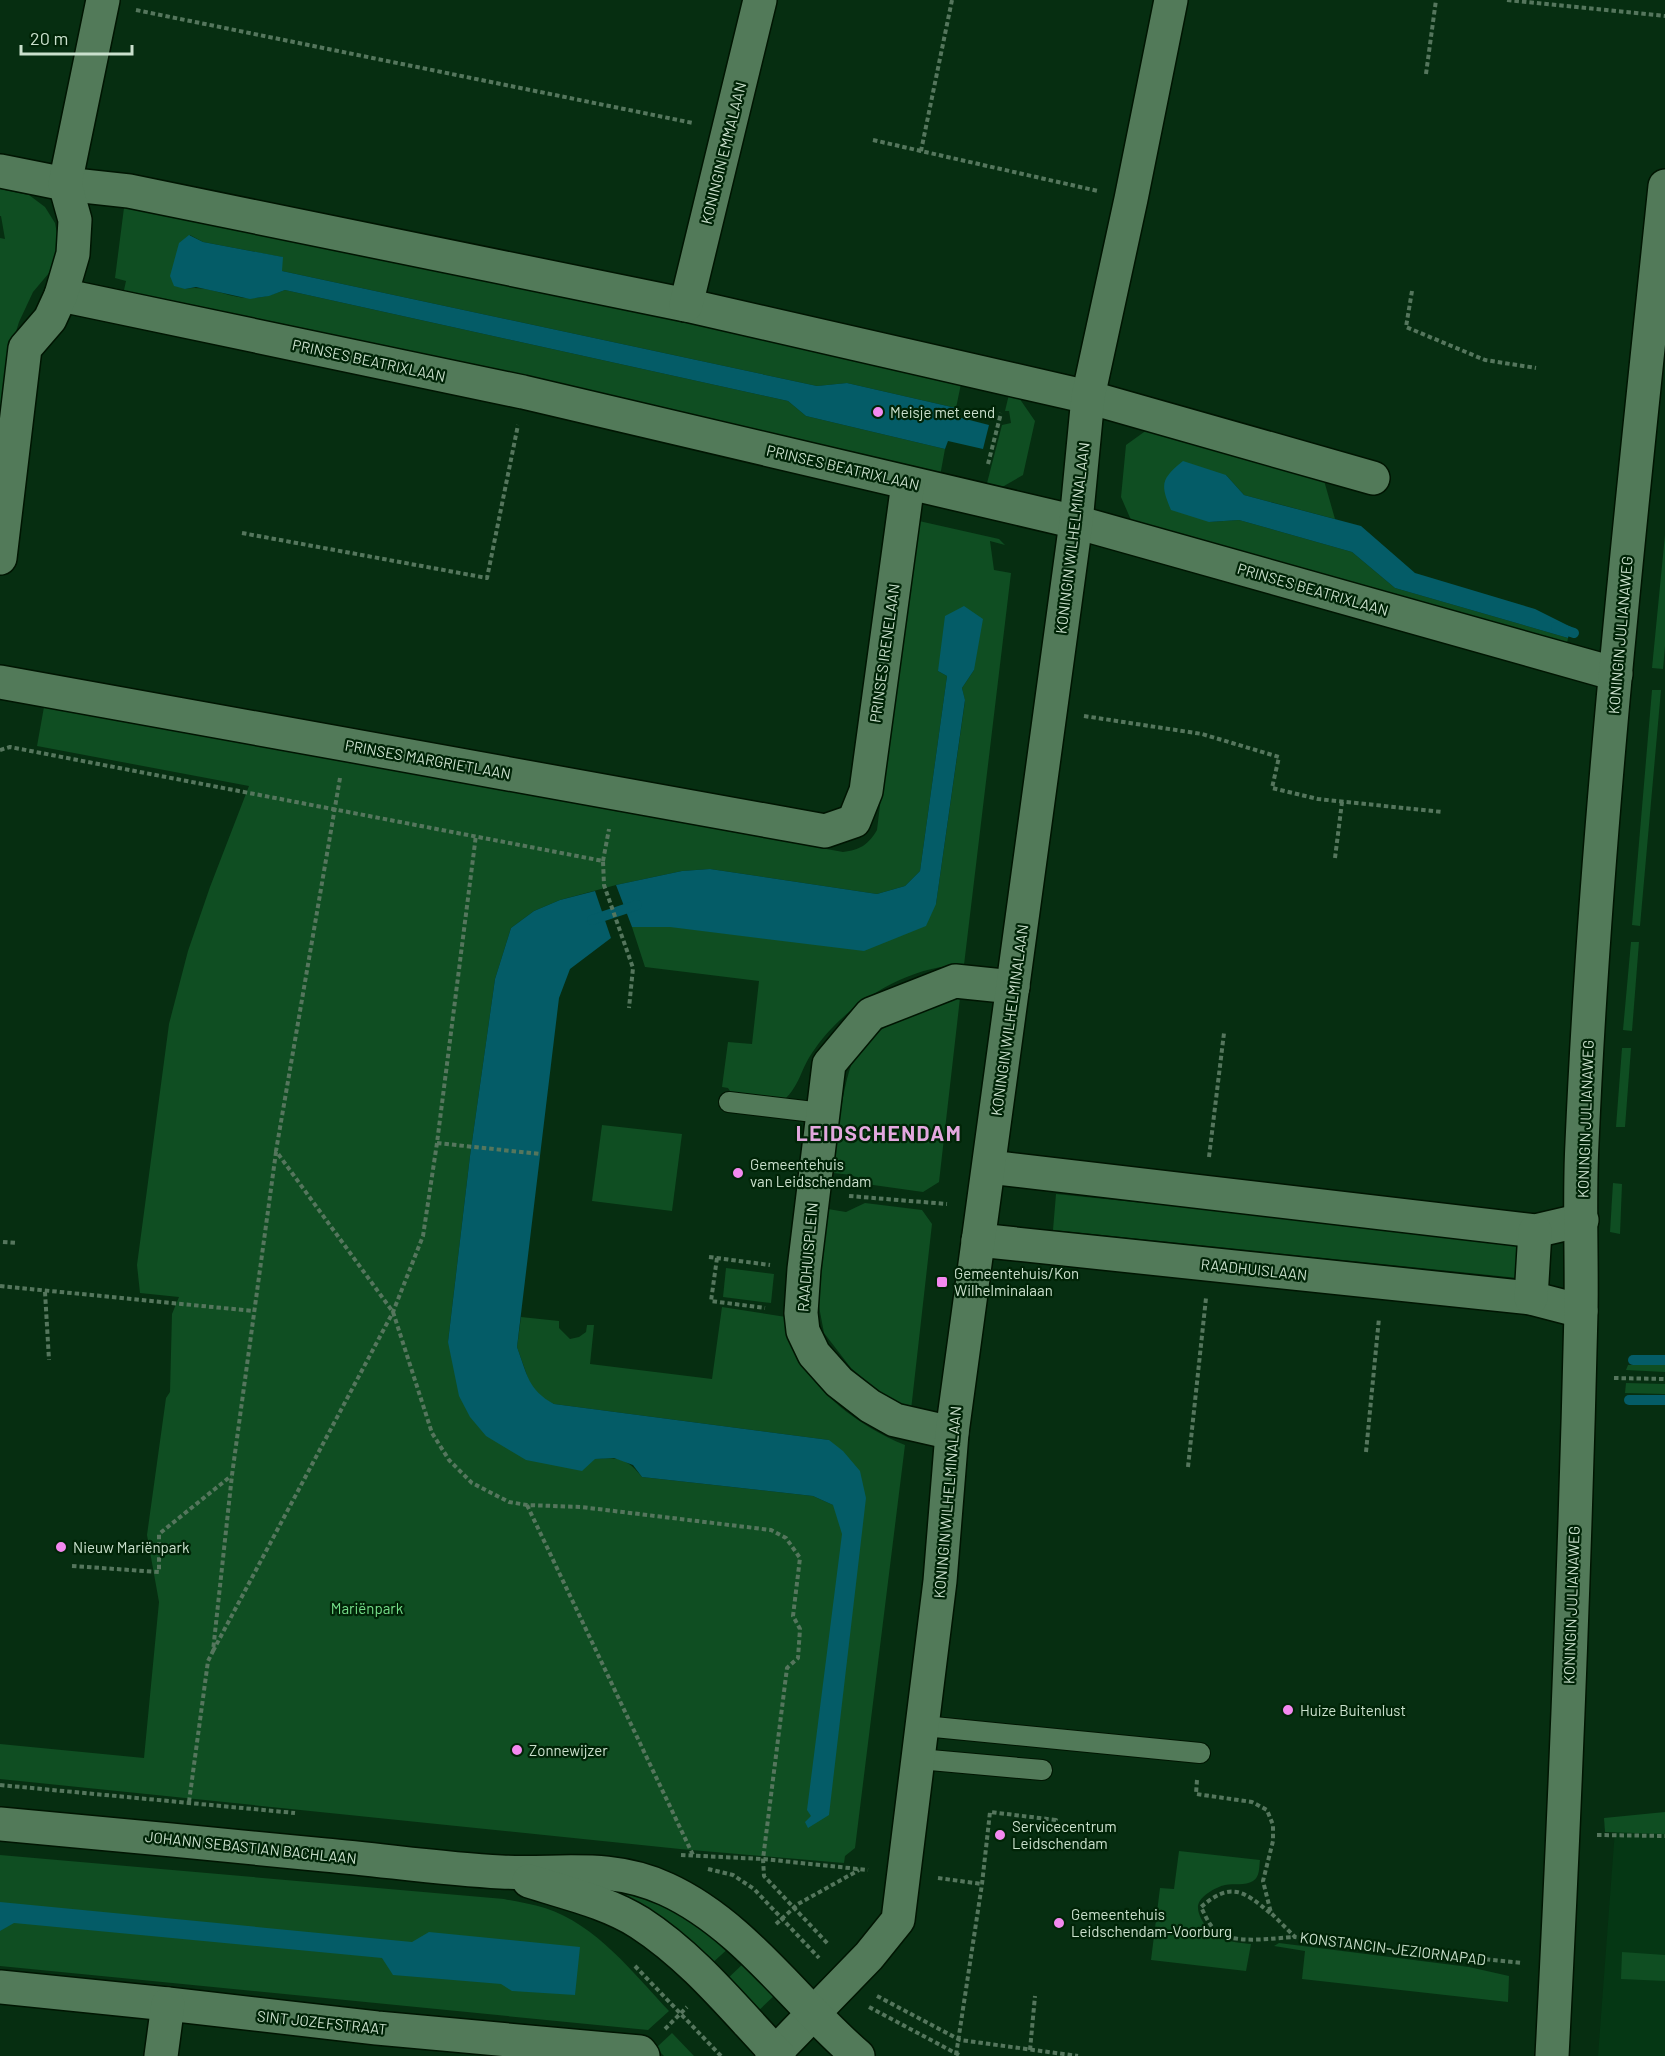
<svg xmlns="http://www.w3.org/2000/svg" width="1665" height="2056" font-family="Barlow,sans-serif">
  <style>
    .built { fill: #053714 }
    .green { fill: #0f4e22 }
    .water { fill: #045c67 }
    .lines { fill: none; stroke-linecap: round; stroke-linejoin: round }
    .stream { stroke: #045c67; stroke-width: 10 }
    .service-casing { stroke: #001502; stroke-width: 22 }
    .minor-casing { stroke: #001502; stroke-width: 36 }
    .tertiary-casing { stroke: #001502; stroke-width: 36 }
    .path { stroke: #55765d; stroke-width: 4; stroke-dasharray: 4.5 3; stroke-linecap: butt }
    .service { stroke: #527a59; stroke-width: 20 }
    .minor { stroke: #527a59; stroke-width: 33 }
    .tertiary { stroke: #527a59; stroke-width: 33 }
    .poi-dot { fill: #f489f0; stroke: #002407; stroke-width: 2 }
    .labels { text-anchor: middle; dominant-baseline: central; stroke-width: 4.5; stroke-linejoin: round; paint-order: stroke }
    .street-label { font-size: 15px; fill: #cae0cd; stroke: #002407 }
    .poi-label { font-size: 15px; fill: #cae0cd; stroke: #002407; text-anchor: start }
    .park-label { font-size: 15px; fill: #76df8b; stroke: #002407 }
    .district-label { font-size: 21px; font-weight: bold; letter-spacing: 1.5px; fill: #e3a8df; stroke: #002407 }
  </style>
  <rect width="100%" height="100%" fill="#062e11"/>
  <!-- built -->
  <path class="built" d="M1665,1829V2056H1598L1615,1830Z"/>
  <!-- green -->
  <g class="green">
    <path d="M0,189L29,195L45,207L55,223L60,249L54,267L33,292L19,322L9,354L0,429V238L5,239L1,216H0Z"/>
    <path d="M125,200L962,379L956,408L847,383L817,386L282,271V257L203,242L190,235L185,289C208,284 229,299 252,298C263,298 274,294 285,290L788,401L806,416L945,449L940,476L113,292L114,288L124,290L126,281L115,278Z"/>
    <path d="M1010,390L1015,392L1035,421L1023,475L997,490L986,487L1002,425L1011,423L1009,411H1005Z"/>
    <path d="M1151,427L1323,477L1335,519L1244,495L1226,475L1209,522L1239,520L1352,552L1395,588L1568,638L1566,648L1131,520L1121,497L1126,445Z"/>
    <path d="M919,521L999,539L1005,545L990,541L994,570L1011,573L964,965C906,965 843,1006 812,1053C800,1071 800,1085 784,1100L732,1094L728,1088L722,1087L728,1042L752,1044L759,981L645,967L632,927H670L936,904L965,701L962,688L974,670L938,671L947,676L920,871L905,886L877,894L710,869L682,871L616,885L560,900L534,911L511,928L495,979L470,1156L448,1342L595,1459C618,1457 627,1458 642,1477L813,1496L833,1505L829,1440L554,1404L538,1396L529,1381L517,1347L521,1317L559,1321V1328L570,1339L579,1337L586,1332L587,1325H594L590,1364L712,1379L722,1307L786,1317C788,1326 788,1336 792,1344C811,1391 860,1427 905,1445L855,1848L845,1856L844,1863L680,1849L0,1779V1744L144,1758L159,1602L147,1535L166,1398L170,1392L172,1314L179,1297L140,1293L137,1265L169,1024L188,951L210,887L249,786L37,746L44,707L843,852C860,850 868,845 877,830L913,532Z"/>
    <path d="M1665,535V646L1663,669L1652,668Z"/>
    <path d="M1652,690H1661L1640,926L1632,925Z"/>
    <path d="M1631,942H1639L1632,1031L1623,1030Z"/>
    <path d="M960,998L939,1182L923,1192L866,1184L852,1175L833,1173C837,1143 842,1069 861,1046C873,1032 919,1006 937,1002C944,1000 952,999 960,998Z"/>
    <path d="M1622,1048H1631L1625,1127H1616Z"/>
    <path d="M602,1125L682,1134L672,1211L592,1201Z"/>
    <path d="M1613,1183L1622,1184L1620,1234L1610,1232Z"/>
    <path d="M1056,1194L1520,1241L1518,1278L1053,1230Z"/>
    <path d="M865,1203L922,1210L932,1224L911,1410L881,1394L851,1368L824,1333L817,1296L828,1209L846,1212Z"/>
    <path d="M726,1268L774,1274L771,1303L723,1297Z"/>
    <path d="M1628,1365H1665V1372L1626,1370Z"/>
    <path d="M1626,1383L1665,1384V1394L1625,1393Z"/>
    <path d="M1665,1812V1834L1605,1832L1604,1818Z"/>
    <path d="M1179,1851L1260,1860C1259,1867 1260,1877 1253,1881C1245,1886 1234,1883 1225,1885C1216,1887 1197,1897 1198,1908C1198,1913 1202,1921 1205,1925C1213,1941 1234,1942 1251,1944L1246,1971L1151,1960L1160,1888L1174,1889Z"/>
    <path d="M0,1855L504,1899C518,1902 532,1904 545,1908C597,1925 633,1973 669,2011L648,2030L0,1966Z"/>
    <path d="M590,1882L664,1898L731,1946L710,1965Z"/>
    <path d="M1279,1943L1469,1967L1509,1976L1508,2002L1302,1979L1305,1951L1274,1946Z"/>
    <path d="M1622,1952L1665,1955V1981L1621,1979Z"/>
    <path d="M746,1961L777,1993L755,2014L724,1982Z"/>
    <path d="M672,2033L694,2056H664L656,2048Z"/>
  </g>
  <!-- water -->
  <g class="water">
    <path d="M189,235L203,242L283,257L282,271L817,386L847,383L956,408L954,416L989,425L983,449L948,441L945,449L806,416L788,401L285,290L269,296L250,299L196,287L185,289L174,286L170,276L179,243Z"/>
    <path d="M1183,461L1226,475L1244,495L1361,526L1415,573L1535,609L1571,627L1568,638L1395,588L1352,552L1239,520L1209,522L1171,510C1160,484 1161,479 1183,461Z"/>
    <path d="M964,606L983,619L974,670L962,688L965,700L936,904L926,926L864,951L670,927H632L616,885L682,871L710,869L877,894L905,886L920,871L947,676L938,671L945,616Z"/>
    <path d="M595,891L611,938L570,969L559,998L517,1347C527,1374 528,1390 554,1404L829,1440L843,1451L860,1471L866,1498L829,1815L808,1828L805,1822L811,1816L807,1810L842,1534L833,1505L813,1496L642,1477L633,1465L614,1458L595,1459L582,1471L526,1460L486,1436L470,1417L459,1396L448,1342L470,1156L495,979L511,928L534,911L560,900Z"/>
    <path d="M0,1902L412,1942L429,1932L580,1947L575,1995L512,1991L501,1984L393,1975L382,1958L14,1923L0,1931Z"/>
  </g>
  <g class="lines">
    <!-- stream -->
    <g class="stream">
      <path d="M1556,627L1574,633"/>
      <path d="M592,920L637,905"/>
      <path d="M1633,1360H1665"/>
      <path d="M1629,1400H1665"/>
    </g>
    <defs>
      <g id="service">
        <path d="M729,1102L822,1113"/>
        <path d="M924,1726L1200,1753"/>
        <path d="M919,1759L1042,1770"/>
      </g>
      <g id="minor">
        <path d="M0,171L65,184L129,191L686,305L1088,397L1373,478"/>
        <path d="M61,295L523,392L1076,522L1616,674"/>
        <path d="M686,305L760,0"/>
        <path d="M0,558L25,348L50,319L61,295L73,254L75,220L65,184L103,0"/>
        <path d="M0,682L825,831L854,821L866,791L908,483"/>
        <path d="M989,1167L1535,1231L1582,1220"/>
        <path d="M978,1240L1531,1298L1581,1311"/>
        <path d="M1531,1298L1535,1231"/>
        <path d="M952,1433L895,1420L870,1406L839,1382L814,1354L803,1331L801,1313L804,1269L829,1064L871,1014L955,981L1013,987"/>
        <path d="M0,1987L168,2004L377,2028L640,2052L643,2056"/>
        <path d="M161,2056L168,2004"/>
        <path d="M772,2056L869,1956L898,1920L940,1581L952,1433L1076,522L1088,397L1131,199L1171,0"/>
        <path d="M1552,2056C1565,1808 1575,1560 1581,1312C1582,1256 1579,1199 1582,1143C1596,823 1632,504 1665,186"/>
      </g>
      <g id="tertiary">
        <path d="M0,1824C108,1834 217,1844 325,1855C383,1860 442,1869 501,1872C559,1875 610,1863 666,1889C743,1924 795,2002 858,2056"/>
        <path d="M529,1881C566,1893 607,1902 640,1923C694,1958 735,2010 779,2056"/>
      </g>
    </defs>
    <!-- service casing -->
    <use href="#service" class="service-casing"/>
    <!-- minor casing -->
    <use href="#minor" class="minor-casing"/>
    <!-- tertiary casing -->
    <use href="#tertiary" class="tertiary-casing"/>
    <!-- path -->
    <g class="path">
      <path d="M952,0L921,151L1098,191"/>
      <path d="M1507,0L1665,16"/>
      <path d="M136,10L693,123"/>
      <path d="M1426,74L1436,0"/>
      <path d="M873,140L921,151"/>
      <path d="M1412,291L1406,327L1485,360L1536,368"/>
      <path d="M988,464L1001,413"/>
      <path d="M242,533L487,578L518,425"/>
      <path d="M1084,716L1202,734L1279,757L1272,788L1318,799L1442,812"/>
      <path d="M0,750L10,747L603,861L604,885L633,968L629,1008"/>
      <path d="M340,778L276,1151L393,1312L432,1433L449,1460L472,1483L509,1502L527,1505L581,1507L771,1530L786,1538L800,1558L793,1616L800,1629L798,1658L787,1668L763,1859L764,1876L829,1945"/>
      <path d="M1335,858L1342,802"/>
      <path d="M603,861L609,829"/>
      <path d="M437,1143L540,1154"/>
      <path d="M1209,1157L1224,1033"/>
      <path d="M849,1196L947,1204"/>
      <path d="M3,1242L17,1243"/>
      <path d="M709,1257L770,1265"/>
      <path d="M717,1258L711,1301L765,1308"/>
      <path d="M0,1286L253,1311"/>
      <path d="M45,1292L49,1360"/>
      <path d="M1614,1378L1665,1379"/>
      <path d="M1366,1452L1379,1318"/>
      <path d="M1188,1467L1206,1298"/>
      <path d="M527,1505L693,1855"/>
      <path d="M72,1566L159,1572V1534L231,1476"/>
      <path d="M213,1651L393,1312L423,1236L437,1143L476,835"/>
      <path d="M1197,1780L1196,1794L1252,1802L1267,1810L1273,1825V1841L1263,1881L1271,1913L1295,1937L1343,1945L1523,1963"/>
      <path d="M0,1785L295,1813"/>
      <path d="M189,1802L208,1661L213,1651L232,1475L276,1152"/>
      <path d="M1597,1835L1665,1836"/>
      <path d="M681,1855L763,1859L868,1870"/>
      <path d="M708,1869L733,1875L754,1889L819,1958"/>
      <path d="M938,1878L982,1884"/>
      <path d="M1270,1913C1244,1891 1231,1881 1201,1907C1205,1915 1209,1925 1216,1931C1233,1945 1273,1938 1295,1937"/>
      <path d="M776,1924L798,1904L859,1870"/>
      <path d="M635,1966L721,2056"/>
      <path d="M877,1996L960,2040L1078,2056"/>
      <path d="M869,2007L961,2056"/>
      <path d="M665,2029L687,2007"/>
      <path d="M1030,2050L1035,1996"/>
      <path d="M956,2055L982,1884L990,1812L1056,1820L1055,1825"/>
    </g>
    <!-- service -->
    <use href="#service" class="service"/>
    <!-- minor -->
    <use href="#minor" class="minor"/>
    <!-- tertiary -->
    <use href="#tertiary" class="tertiary"/>
  </g>
  <!-- markers -->
  <g class="poi-dot">
    <circle cx="878" cy="412" r="6"/>
    <circle cx="738" cy="1173" r="6"/>
    <rect x="936" y="1276" width="12" height="12" rx="3"/>
    <circle cx="61" cy="1547" r="6"/>
    <circle cx="1288" cy="1710" r="6"/>
    <circle cx="517" cy="1750" r="6"/>
    <circle cx="1000" cy="1835" r="6"/>
    <circle cx="1059" cy="1923" r="6"/>
  </g>
  <g class="labels">
    <!-- street labels -->
    <g class="street-label">
      <text transform="translate(723 153) rotate(-76)">KONINGIN EMMALAAN</text>
      <text transform="translate(369 360) rotate(12)">PRINSES BEATRIXLAAN</text>
      <text transform="translate(843 467) rotate(13)">PRINSES BEATRIXLAAN</text>
      <text transform="translate(1072 538) rotate(-83)">KONINGIN WILHELMINALAAN</text>
      <text transform="translate(1313 589) rotate(16)">PRINSES BEATRIXLAAN</text>
      <text transform="translate(1620 635) rotate(-85)">KONINGIN JULIANAWEG</text>
      <text transform="translate(884 653) rotate(-82)">PRINSES IRENELAAN</text>
      <text transform="translate(428 759) rotate(10)">PRINSES MARGRIETLAAN</text>
      <text transform="translate(1009 1020) rotate(-82)">KONINGIN WILHELMINALAAN</text>
      <text transform="translate(1585 1119) rotate(-88)">KONINGIN JULIANAWEG</text>
      <text transform="translate(807 1257) rotate(-85)">RAADHUISPLEIN</text>
      <text transform="translate(1254 1269) rotate(6)">RAADHUISLAAN</text>
      <text transform="translate(947 1502) rotate(-85)">KONINGIN WILHELMINALAAN</text>
      <text transform="translate(1571 1605) rotate(-88)">KONINGIN JULIANAWEG</text>
      <text transform="translate(251 1847) rotate(6)">JOHANN SEBASTIAN BACHLAAN</text>
      <text transform="translate(1393 1948) rotate(7)">KONSTANCIN-JEZIORNAPAD</text>
      <text transform="translate(322 2022) rotate(6)">SINT JOZEFSTRAAT</text>
    </g>
    <!-- poi labels -->
    <g class="poi-label">
      <text x="890" y="412">Meisje met eend</text>
      <text x="750" y="1164">Gemeentehuis<tspan x="750" dy="17">van Leidschendam</tspan></text>
      <text x="954" y="1273">Gemeentehuis/Kon<tspan x="954" dy="17">Wilhelminalaan</tspan></text>
      <text x="73" y="1547">Nieuw Mariënpark</text>
      <text x="1300" y="1710">Huize Buitenlust</text>
      <text x="529" y="1750">Zonnewijzer</text>
      <text x="1012" y="1826">Servicecentrum<tspan x="1012" dy="17">Leidschendam</tspan></text>
      <text x="1071" y="1914">Gemeentehuis<tspan x="1071" dy="17">Leidschendam-Voorburg</tspan></text>
    </g>
    <!-- park labels -->
    <g class="park-label">
      <text x="367" y="1608">Mariënpark</text>
    </g>
    <!-- district labels -->
    <g class="district-label">
      <text x="879" y="1132">LEIDSCHENDAM</text>
    </g>
  </g>
  <!-- scale -->
  <path d="M21 45v9h111v-9" fill="none" stroke="#cae0cd" stroke-width="3"/>
  <text x="30" y="45" font-size="18" fill="#cae0cd" stroke="#002407" stroke-width="4.5" paint-order="stroke">20 m</text>
</svg>
